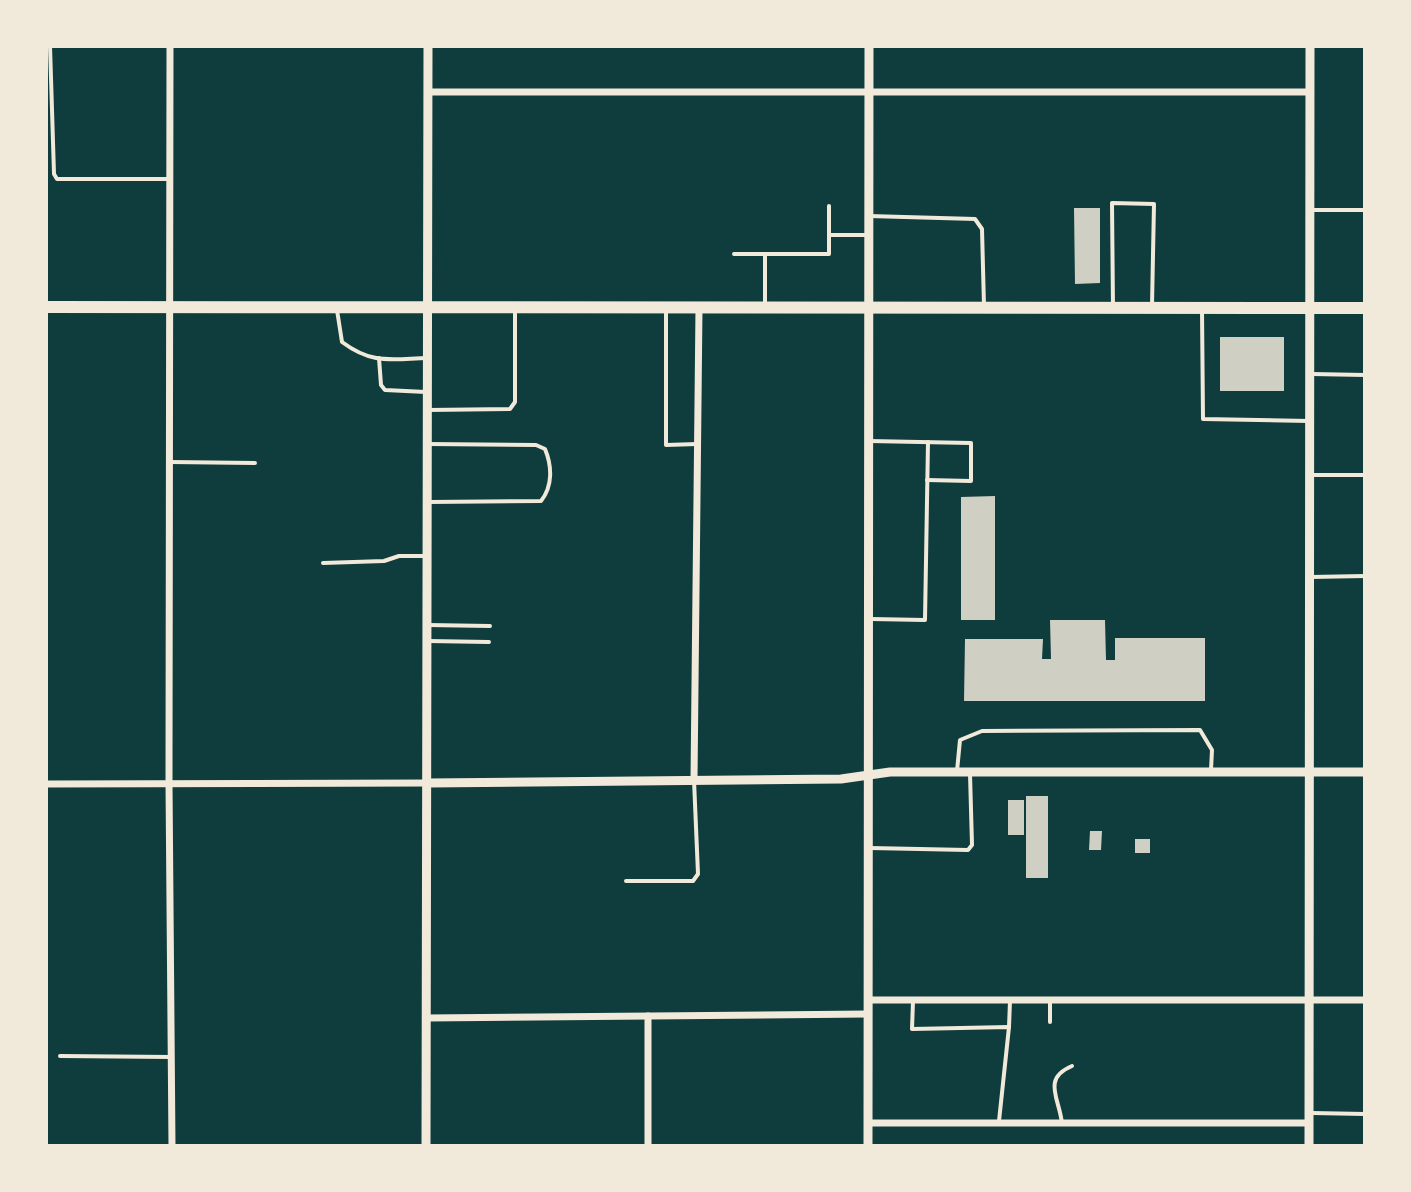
<svg xmlns="http://www.w3.org/2000/svg" width="1411" height="1192" font-family="'Titillium Web',sans-serif">
  <style>
    .building { fill: #cfcfc3 }
    .lines { fill: none; stroke-linecap: round; stroke-linejoin: round }
    .service { stroke: #f1e9da; stroke-width: 4 }
    .minor { stroke: #f1e9da; stroke-width: 7 }
    .tertiary { stroke: #f1e9da; stroke-width: 9 }
    .primary { stroke: #f1e9da; stroke-width: 12 }
  </style>
  <rect width="100%" height="100%" fill="#0f3d3e"/>
  <!-- building -->
  <g class="building">
    <path d="M1074,208H1100V283L1075,284Z"/>
    <rect x="1220" y="337" width="64" height="54"/>
    <path d="M995,496V620H961V497Z"/>
    <path d="M1050,620H1105L1106,660H1115V638H1205V701H964L965,639H1043L1042,659H1051Z"/>
    <rect x="1026" y="796" width="22" height="82"/>
    <rect x="1008" y="800" width="16" height="35"/>
    <path d="M1090,831H1102L1101,850H1089Z"/>
    <rect x="1135" y="839" width="15" height="14"/>
  </g>
  <g class="lines">
    <!-- service -->
    <g class="service">
      <path d="M50,46L54,174L57,179H170"/>
      <path d="M1312,210H1365"/>
      <path d="M869,216L975,219L982,229L984,306"/>
      <path d="M829,235V206"/>
      <path d="M734,254H829V235H866"/>
      <path d="M765,306V255"/>
      <path d="M1113,307L1112,203L1154,204L1152,306"/>
      <path d="M337,310L342,342C373,365 391,359 428,358"/>
      <path d="M1202,310L1203,419L1309,421"/>
      <path d="M666,311V445L697,444"/>
      <path d="M379,358L381,385L385,390L426,392"/>
      <path d="M1312,374L1365,375"/>
      <path d="M428,410L510,409L515,402V311"/>
      <path d="M869,441L971,443V481L927,480"/>
      <path d="M170,462L255,463"/>
      <path d="M1312,475H1365"/>
      <path d="M428,502L541,501C553,486 552,466 545,449L536,445L428,444"/>
      <path d="M323,563L384,561L399,556H426"/>
      <path d="M1311,577L1365,576"/>
      <path d="M871,619L925,620L928,442"/>
      <path d="M428,625L490,626"/>
      <path d="M428,641L489,642"/>
      <path d="M957,771L960,740L982,731L1200,730L1212,750L1211,770"/>
      <path d="M870,848L968,850L972,845L970,774"/>
      <path d="M626,881H693L698,874L694,780"/>
      <path d="M1050,1000V1022"/>
      <path d="M913,1001L912,1029L1009,1027L999,1121"/>
      <path d="M1009,1027L1010,1001"/>
      <path d="M60,1056L171,1057"/>
      <path d="M1312,1113L1365,1114"/>
      <path d="M1062,1124C1060,1099 1041,1079 1072,1066"/>
    </g>
    <!-- minor -->
    <g class="minor">
      <path d="M170,46L169,783L172,1146"/>
      <path d="M429,92H1310"/>
      <path d="M694,780L699,308"/>
      <path d="M46,784L428,783"/>
      <path d="M868,1000H1365"/>
      <path d="M427,1018L868,1014"/>
      <path d="M868,1123H1309"/>
      <path d="M648,1146V1016"/>
    </g>
    <!-- tertiary -->
    <g class="tertiary">
      <path d="M428,783L841,779L890,772H1365"/>
      <path d="M426,1146L428,46"/>
      <path d="M868,1146L869,46"/>
      <path d="M1309,1146L1310,46"/>
    </g>
    <!-- primary -->
    <path class="primary" d="M46,307L1365,308"/>
  </g>
  <!-- border -->
  <rect width="1411" height="1192" fill="none" stroke="#f1e9da" stroke-width="96"/>
</svg>
